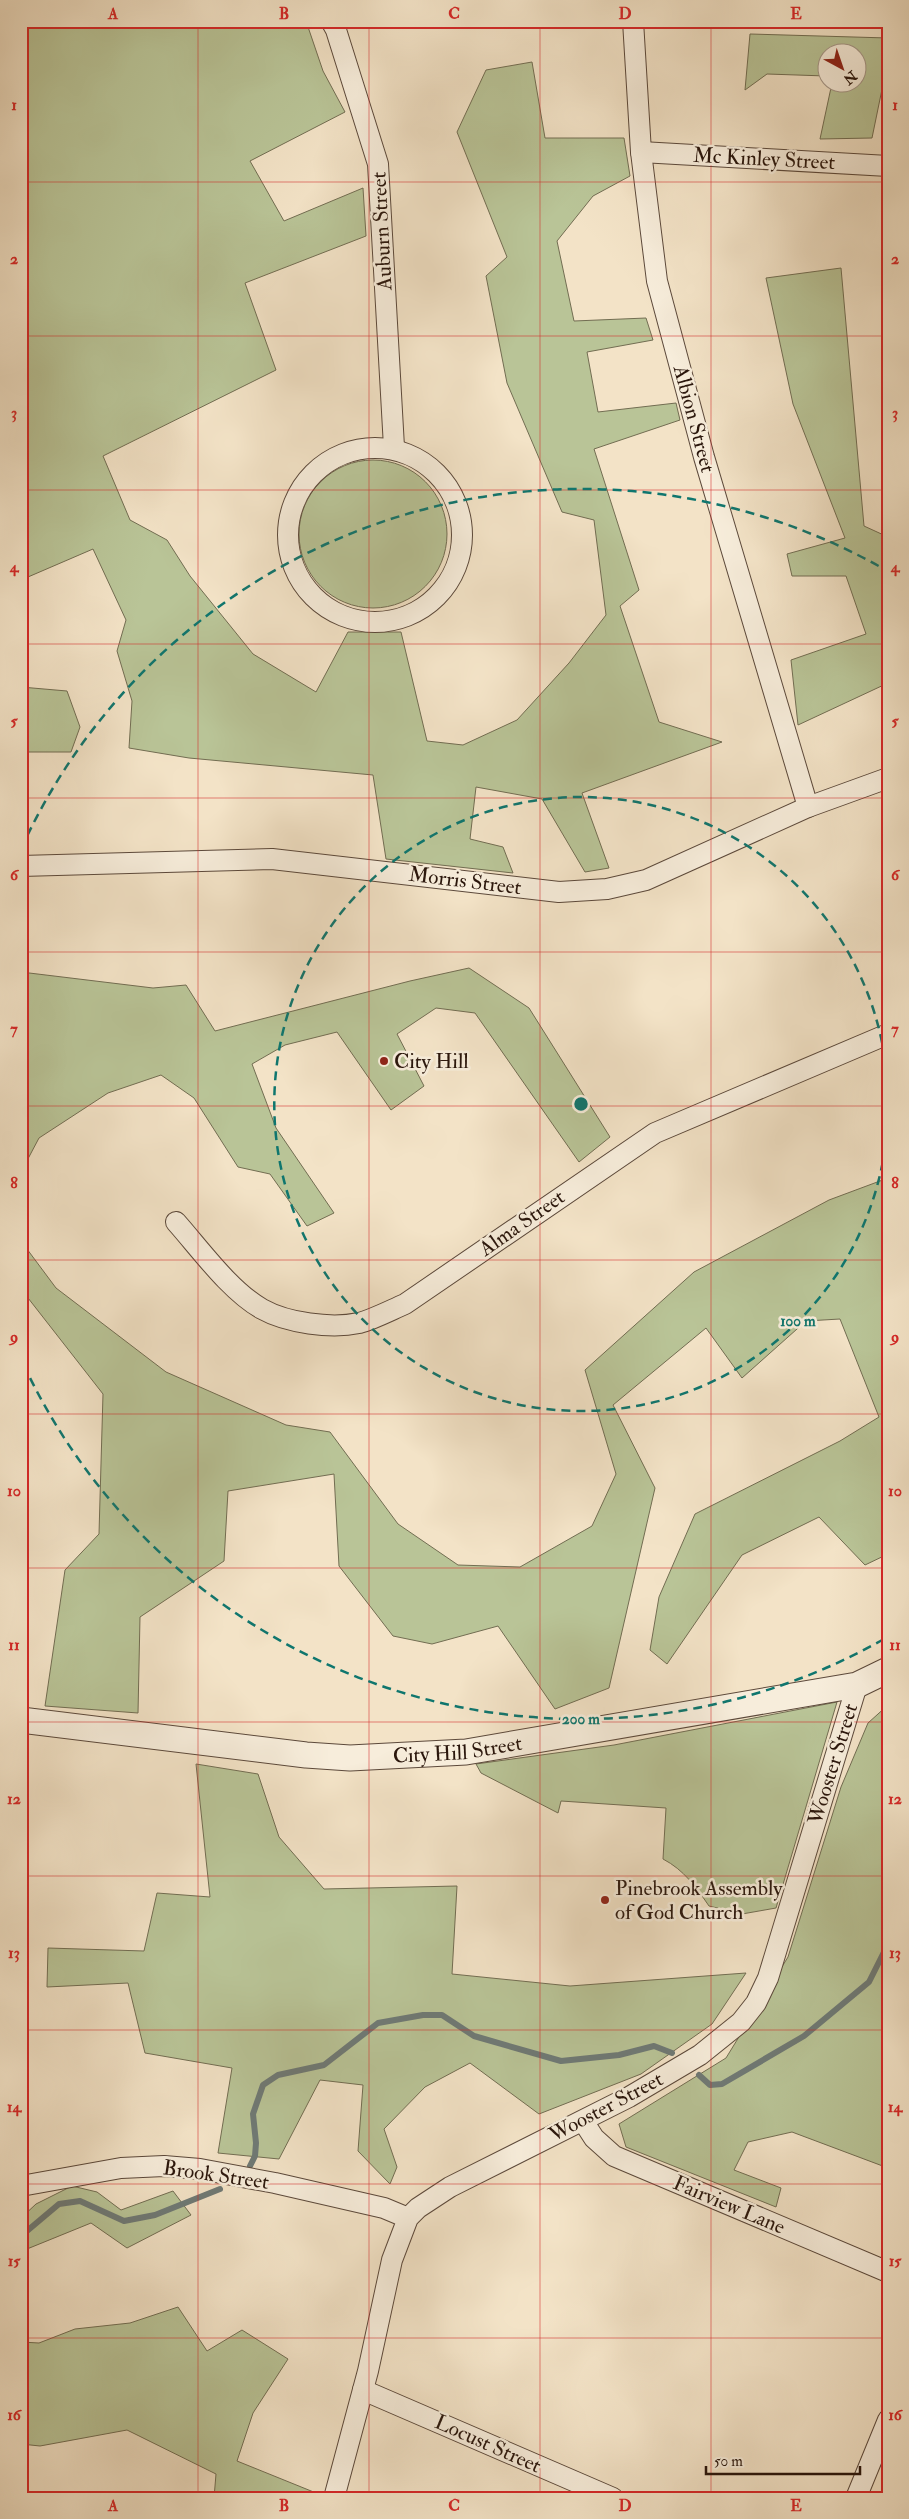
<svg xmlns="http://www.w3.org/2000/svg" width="909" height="2519" font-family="'IM FELL Double Pica',serif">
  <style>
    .green { fill: #b9c497; stroke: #726d52 }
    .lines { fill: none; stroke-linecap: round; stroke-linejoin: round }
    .stream { stroke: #6f7a76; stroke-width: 6 }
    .minor-casing { stroke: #5c493b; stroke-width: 22 }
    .tertiary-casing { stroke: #5c493b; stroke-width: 27 }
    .minor { stroke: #f7eddb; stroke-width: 20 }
    .tertiary { stroke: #f7eddb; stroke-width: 25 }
    .grid { fill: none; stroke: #d62828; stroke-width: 1; stroke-opacity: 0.55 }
    .ring { fill: none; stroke: #0f766e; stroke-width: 2.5; stroke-dasharray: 9 6 }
    .poi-dot { fill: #8f2418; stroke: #f7eddb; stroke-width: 2 }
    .labels { text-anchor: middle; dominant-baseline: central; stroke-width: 5; stroke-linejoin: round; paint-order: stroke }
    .street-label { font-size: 21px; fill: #2a160c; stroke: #f7eddb }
    .poi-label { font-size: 21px; fill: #2a160c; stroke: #f7eddb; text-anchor: start }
    .centre { fill: #0f766e; stroke: #f7eddb; stroke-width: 2.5 }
    .ring-label { font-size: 15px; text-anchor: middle; font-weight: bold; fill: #0f766e; stroke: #f7eddb; stroke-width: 5; stroke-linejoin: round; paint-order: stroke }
    .neatline { fill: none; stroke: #d62828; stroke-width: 2 }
    .grid-label { font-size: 16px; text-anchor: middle; font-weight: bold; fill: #d62828 }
  </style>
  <rect width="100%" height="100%" fill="#f3e3c7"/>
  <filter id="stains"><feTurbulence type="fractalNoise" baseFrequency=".004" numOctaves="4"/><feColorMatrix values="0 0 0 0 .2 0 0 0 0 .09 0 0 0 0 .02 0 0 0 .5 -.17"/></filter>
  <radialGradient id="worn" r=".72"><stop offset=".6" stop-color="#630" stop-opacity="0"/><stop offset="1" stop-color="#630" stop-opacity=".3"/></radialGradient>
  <!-- green -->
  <g class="green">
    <path d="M21,21H306L323,71L345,112L250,161L284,221L363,188L366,236L245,283L276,370L103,456L130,520L167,540L190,576L253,654L316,692L348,632H401L427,741L463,745L517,720L569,663L606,615L594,520L562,512L507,383L486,276L507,257L457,132L486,70L532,62L545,138H624L630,176L593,196L557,241L574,321L646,318L653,340L587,352L598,412L676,403L680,420L594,449L639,590L620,606L659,722L722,742L582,793L609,868L585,872L542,799L476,787L470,839L503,847L513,873L386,859L373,775L189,758L129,748L132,701L117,651L126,620L93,549L21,580Z"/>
    <path d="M750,34L888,38V60L872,138L820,139L832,83L856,82V52H826V76L767,74L745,90Z"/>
    <path d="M841,268L864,526L888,537V683L798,725L791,660L866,634L846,576H792L787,554L845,538L793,404L766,278Z"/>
    <circle cx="373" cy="534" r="74"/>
    <path d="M21,687L67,691L80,727L71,752H21Z"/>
    <path d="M469,968L529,1008L610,1137L579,1162L475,1013L436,1008L397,1034L424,1086L391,1110L337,1032L285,1045L252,1064L276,1128L334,1213L307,1226L270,1174L238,1167L194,1098L161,1075L108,1093L39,1138L21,1172V972L153,988L186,985L215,1031L410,981Z"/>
    <path d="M888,1178V1554L865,1565L819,1517L742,1555L667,1664L650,1650L659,1597L695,1514L840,1441L879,1417L840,1319L806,1321L742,1378L706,1328L613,1405L655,1488L609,1688L555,1709L498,1626L432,1644L393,1636L339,1566L334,1474L228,1491L224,1561L140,1617L138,1713L45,1706L65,1570L99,1534L103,1394L21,1289V1241L56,1288L166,1372L286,1425L330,1432L398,1524L458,1565L520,1567L592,1526L616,1474L585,1370L694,1272L829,1200Z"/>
    <path d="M837,1702L776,1908L742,1914L709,1906C696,1887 684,1870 663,1859L666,1808L561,1801L558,1813L481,1773L476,1764L614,1745Z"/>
    <path d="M888,1705V2168L792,2132L748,2142L734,2170L781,2188L776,2207L626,2147L619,2124L726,2058L788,1957L841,1787L868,1723Z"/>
    <path d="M196,1764L258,1774L279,1837L324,1889L457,1886L452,1974L570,1986L746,1973L712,2024L641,2074L539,2114L470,2063L425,2087L384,2129L397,2167L390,2184L358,2151L363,2085L320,2080L279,2159L218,2153L232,2068L145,2053L128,1983L47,1987L48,1948L144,1951L157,1893L210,1897Z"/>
    <path d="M72,2186L97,2192L121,2210L173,2191L191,2215L127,2248L91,2223L27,2249L21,2271V2218L36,2204Z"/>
    <path d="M178,2307L207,2351L242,2330L288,2359L253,2413L237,2461L321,2495L320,2498H214L216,2474L127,2430L40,2446L21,2444V2342L39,2343L75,2329L130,2323Z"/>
  </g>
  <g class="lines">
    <!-- stream -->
    <g class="stream">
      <path d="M699,2075L710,2085L722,2084L804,2036L869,1982L888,1944"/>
      <path d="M250,2166L255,2156L256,2143L253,2114L263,2085L278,2075L324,2065L378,2023L423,2015H442L474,2036L561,2061L619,2055L654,2046L672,2053"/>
      <path d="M21,2236L59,2204L80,2201L124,2221L155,2215L220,2189"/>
    </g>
    <defs>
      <g id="minor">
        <path d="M331,21L336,30L378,164L394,447"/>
        <path d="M633,21L641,152L657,281L704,457L808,807"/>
        <path d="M641,152L888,166"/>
        <circle cx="375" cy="535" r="87"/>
        <path d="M21,866L272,859L559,892L607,889L646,880L808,807L888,778"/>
        <path d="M176,1222C200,1249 230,1291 262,1309C287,1323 331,1329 359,1323C374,1319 391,1310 405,1304L655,1133L888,1034"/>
        <path d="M583,2121L594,2138L614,2156L888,2272"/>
        <path d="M21,2186L121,2168L164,2166L200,2169L275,2183L384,2208L408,2218"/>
        <path d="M363,2390L613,2498"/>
        <path d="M334,2498L368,2371L392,2260L408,2218L418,2208L450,2187L629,2097L700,2055L741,2022L756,2003L768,1978L857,1685"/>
        <path d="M856,2498L888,2420"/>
      </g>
      <g id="tertiary">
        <path id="s1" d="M21,1720L306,1755L350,1758L466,1752L857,1685L888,1670"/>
      </g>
    </defs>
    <!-- minor casing -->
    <use href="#minor" class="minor-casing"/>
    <!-- tertiary casing -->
    <use href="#tertiary" class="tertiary-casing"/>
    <!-- minor -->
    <use href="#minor" class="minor"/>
    <!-- tertiary -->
    <use href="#tertiary" class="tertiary"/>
  </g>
  <!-- grid -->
  <path class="grid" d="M198,21V2498M369,21V2498M540,21V2498M711,21V2498M21,182H888M21,336H888M21,490H888M21,644H888M21,798H888M21,952H888M21,1106H888M21,1260H888M21,1414H888M21,1568H888M21,1722H888M21,1876H888M21,2030H888M21,2184H888M21,2338H888"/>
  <!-- distance rings -->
  <g class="ring">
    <path d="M888 1117A307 307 0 1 1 888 1091"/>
    <path d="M884 1639A615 615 0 0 1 21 1359M21 849A615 615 0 0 1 884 569"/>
  </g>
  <!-- markers -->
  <g class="poi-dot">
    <circle cx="384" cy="1061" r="5"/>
    <circle cx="605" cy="1900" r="5"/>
  </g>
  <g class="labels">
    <!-- street labels -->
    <g class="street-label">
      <text transform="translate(764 159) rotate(3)">Mc Kinley Street</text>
      <text transform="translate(382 231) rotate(-93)">Auburn Street</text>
      <text transform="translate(694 419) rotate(75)">Albion Street</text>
      <text transform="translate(465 881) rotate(7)">Morris Street</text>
      <text transform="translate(522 1223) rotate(-35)">Alma Street</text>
      <text stroke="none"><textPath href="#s1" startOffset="439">City Hill Street</textPath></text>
      <text transform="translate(833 1764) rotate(-73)">Wooster Street</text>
      <text transform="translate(606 2107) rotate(-28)">Wooster Street</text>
      <text transform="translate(216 2175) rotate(8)">Brook Street</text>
      <text transform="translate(729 2205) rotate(23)">Fairview Lane</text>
      <text transform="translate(488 2444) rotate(24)">Locust Street</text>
    </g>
    <!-- poi labels -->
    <g class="poi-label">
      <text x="394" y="1061">City Hill</text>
      <text x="615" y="1888">Pinebrook Assembly<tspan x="615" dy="24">of God Church</tspan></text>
    </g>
  </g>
  <circle cx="581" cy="1104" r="8" class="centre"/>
  <g class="ring-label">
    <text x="798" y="1326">100 m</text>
    <text x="581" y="1724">200 m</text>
  </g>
  <!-- margin -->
  <rect width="909" height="2519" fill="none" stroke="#f3e3c7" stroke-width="55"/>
  <!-- north arrow -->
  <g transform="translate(842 68) rotate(140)"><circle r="24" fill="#f7eddb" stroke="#a59788"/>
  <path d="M0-4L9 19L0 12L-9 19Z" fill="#8f2418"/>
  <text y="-8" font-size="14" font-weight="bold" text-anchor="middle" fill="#2a160c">N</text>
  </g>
  <!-- scale -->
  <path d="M706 2466v8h154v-8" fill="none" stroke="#2a160c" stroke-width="2.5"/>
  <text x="714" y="2466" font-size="15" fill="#2a160c" stroke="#f7eddb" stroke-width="4" paint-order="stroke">50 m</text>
  <rect x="28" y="28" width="854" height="2464" class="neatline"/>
  <g class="grid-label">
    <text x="113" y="19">A</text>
    <text x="284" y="19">B</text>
    <text x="454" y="19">C</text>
    <text x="625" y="19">D</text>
    <text x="796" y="19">E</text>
    <text x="14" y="110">1</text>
    <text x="895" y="110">1</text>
    <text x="14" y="264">2</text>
    <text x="895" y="264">2</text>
    <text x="14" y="418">3</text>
    <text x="895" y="418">3</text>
    <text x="14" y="572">4</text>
    <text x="895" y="572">4</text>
    <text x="14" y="726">5</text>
    <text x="895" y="726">5</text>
    <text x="14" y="880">6</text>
    <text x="895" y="880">6</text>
    <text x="14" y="1034">7</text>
    <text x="895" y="1034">7</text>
    <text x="14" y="1188">8</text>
    <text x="895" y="1188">8</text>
    <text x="14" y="1342">9</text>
    <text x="895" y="1342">9</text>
    <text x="14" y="1496">10</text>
    <text x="895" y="1496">10</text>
    <text x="14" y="1650">11</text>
    <text x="895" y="1650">11</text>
    <text x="14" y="1804">12</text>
    <text x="895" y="1804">12</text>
    <text x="14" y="1958">13</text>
    <text x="895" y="1958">13</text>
    <text x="14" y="2112">14</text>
    <text x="895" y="2112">14</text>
    <text x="14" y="2266">15</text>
    <text x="895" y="2266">15</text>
    <text x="14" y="2420">16</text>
    <text x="895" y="2420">16</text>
    <text x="113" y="2511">A</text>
    <text x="284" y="2511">B</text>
    <text x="454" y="2511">C</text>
    <text x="625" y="2511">D</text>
    <text x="796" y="2511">E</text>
  </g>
  <rect width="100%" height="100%" filter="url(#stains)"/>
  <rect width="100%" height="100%" fill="url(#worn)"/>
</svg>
